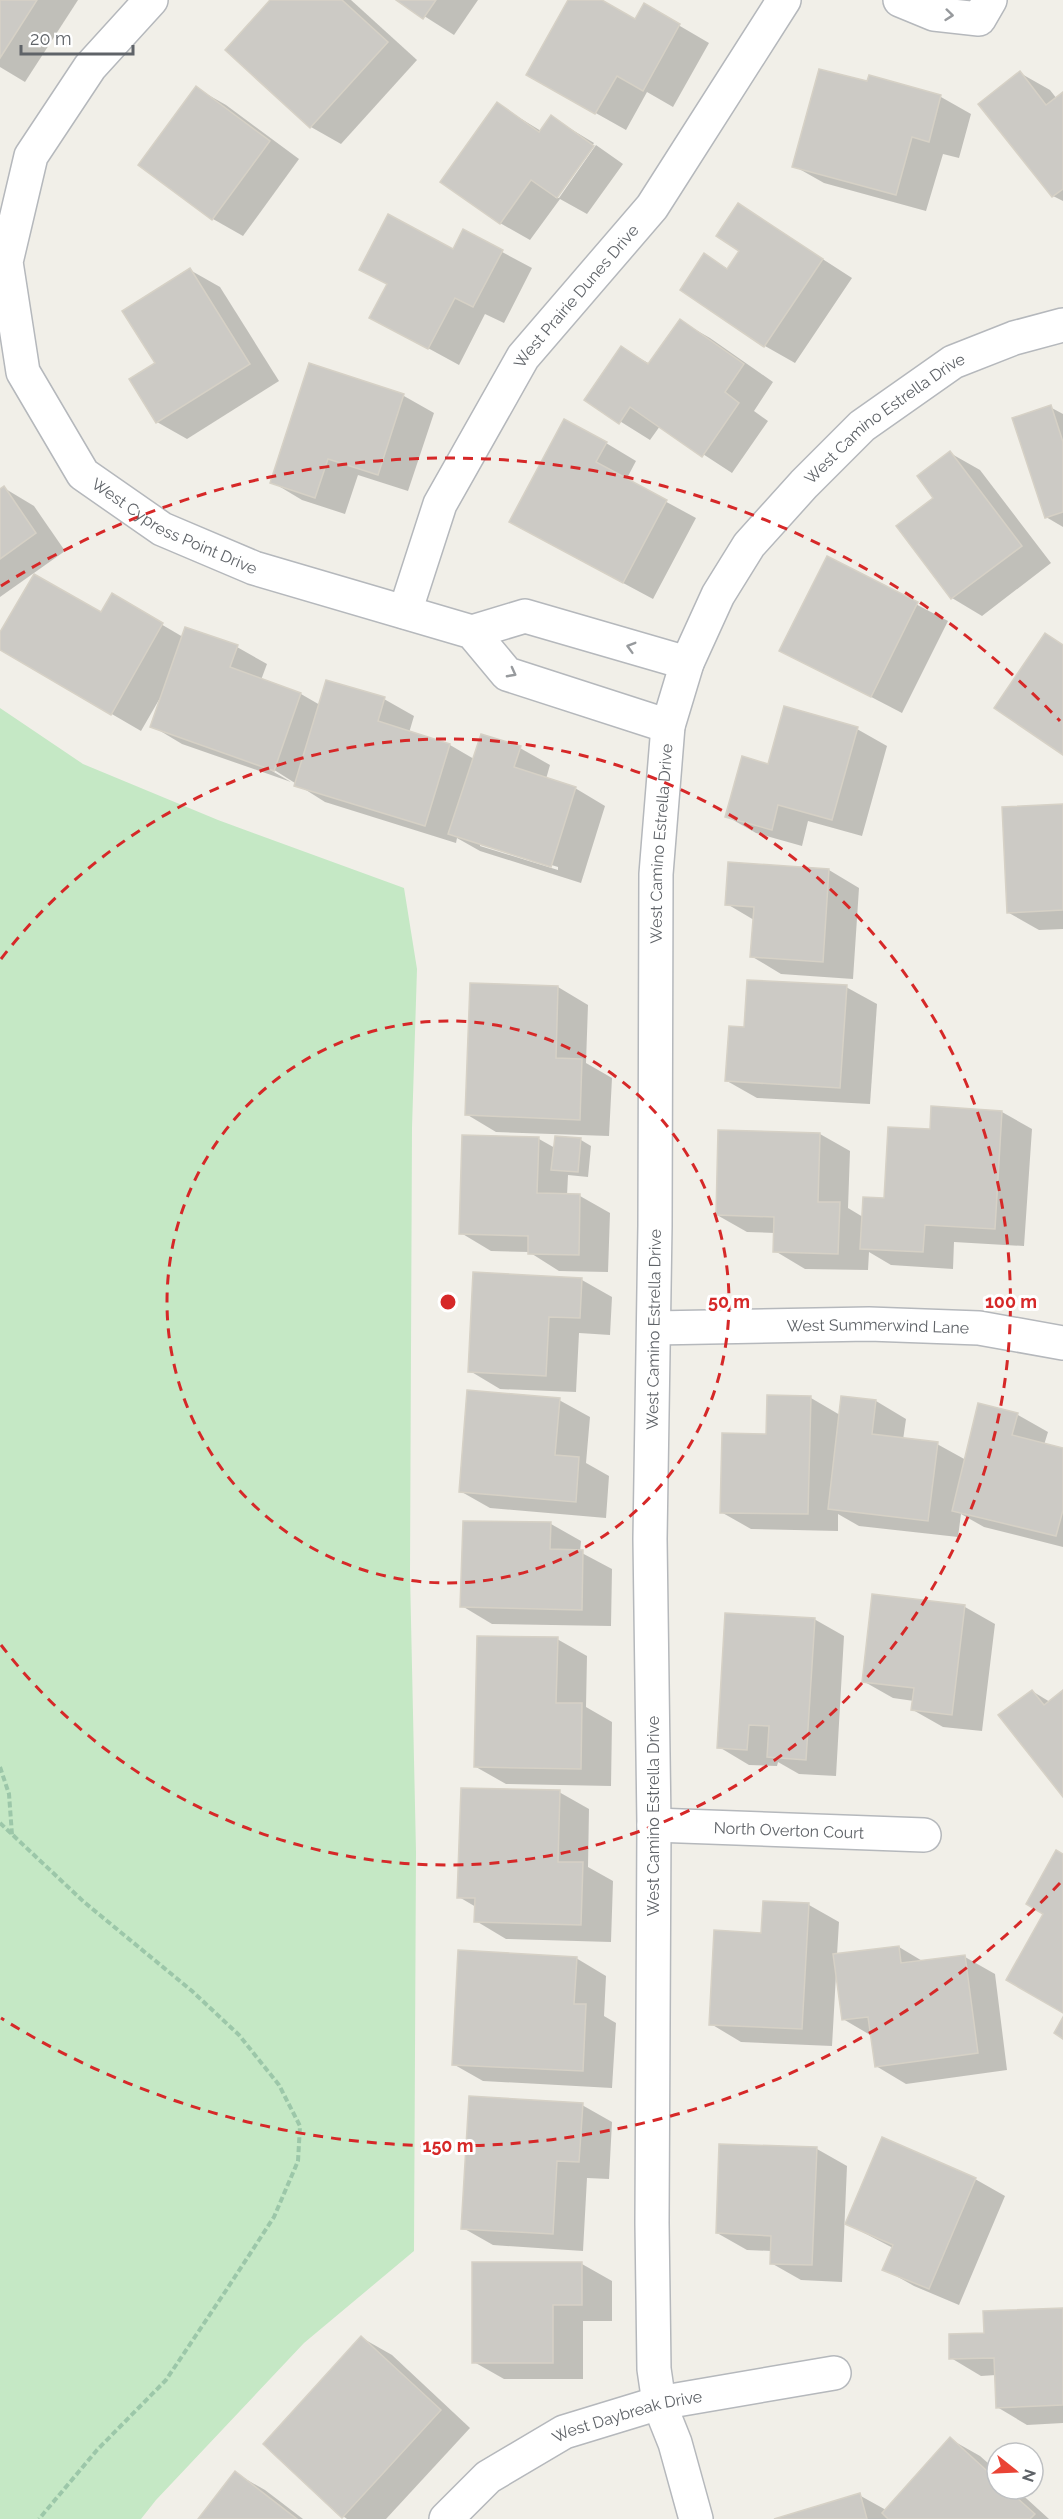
<svg xmlns="http://www.w3.org/2000/svg" width="1063" height="2519" font-family="Raleway,sans-serif">
  <style>
    .green { fill: #c5e8c5 }
    .shadow { fill: #0003; fill-rule: evenodd }
    .building { fill: #cccac5; stroke: #d6d1c6; stroke-width: 1.5 }
    .lines { fill: none; stroke-linecap: round; stroke-linejoin: round }
    .minor-casing { stroke: #b5b8bc; stroke-width: 36 }
    .path { stroke: #9cc7a9; stroke-width: 4; stroke-dasharray: 6 3; stroke-linecap: butt }
    .minor { stroke: #fff; stroke-width: 33 }
    .oneway { stroke: #979a9d }
    .ring { fill: none; stroke: #d62828; stroke-width: 3; stroke-dasharray: 10 8 }
    .labels { text-anchor: middle; dominant-baseline: central; stroke-width: 6; stroke-linejoin: round; paint-order: stroke }
    .street-label { font-size: 16px; fill: #5f6368; stroke: #fff }
    .centre { fill: #d62828; stroke: #fff; stroke-width: 3 }
    .ring-label { font-size: 18px; text-anchor: middle; font-weight: bold; fill: #d62828; stroke: #fff; stroke-width: 6; stroke-linejoin: round; paint-order: stroke }
  </style>
  <rect width="100%" height="100%" fill="#f1efe8"/>
  <!-- green -->
  <path class="green" d="M0,708L83,764L218,820L404,888L417,969L412,1128L410,1574L416,1852L414,2251L304,2343L156,2500L141,2519H0Z"/>
  <!-- shadow -->
  <g class="shadow">
    <path d="M0,0H78L25,82L0,67Z"/>
    <path d="M272,0H351L417,60L341,144L311,127L227,50Z"/>
    <path d="M399,0H478L454,35Z"/>
    <path d="M570,0H598L635,21L644,5L709,43L673,107L647,92L626,130L528,75Z"/>
    <path d="M1020,73L1050,90L1057,99L1063,93V201L1053,196L981,104Z"/>
    <path d="M870,77L941,97L971,114L959,158L943,154L926,211L824,183L794,166L868,83Z"/>
    <path d="M196,88L226,105L299,159L243,236L213,219L140,165Z"/>
    <path d="M497,104L541,131L551,117L594,143L555,198H559L596,145L623,164L587,214L560,199L530,240L500,223Z"/>
    <path d="M739,205L852,278L795,363L765,346L682,290L705,255L728,269L741,250Z"/>
    <path d="M463,231L532,268L504,323L485,314L459,365L371,317L388,285L361,269L454,251Z"/>
    <path d="M190,270L220,287L279,381L187,439L157,422V363Z"/>
    <path d="M680,321L710,338L773,382L754,411L768,421L732,473L660,426L650,440L586,400L621,348L650,364Z"/>
    <path d="M310,365L404,396L434,413L408,491L358,475L345,514L302,500L272,482Z"/>
    <path d="M1050,407L1063,414V527L1046,517Z"/>
    <path d="M606,443L636,461L626,480L696,518L653,599L541,539Z"/>
    <path d="M950,453L980,470L1051,563L982,616L952,598L898,526L935,498Z"/>
    <path d="M4,488L34,506L65,551L0,597V491Z"/>
    <path d="M828,558L948,621L902,713L781,650Z"/>
    <path d="M113,596L183,637L237,647L267,664L261,680L301,694L320,705L384,699L414,716L409,733L450,745L474,759L520,748L550,765L546,779L575,788L605,806L581,883L480,851L457,838L456,843L325,802L268,766L267,768L291,782L182,744L152,726L160,698L141,731L0,649V635L102,615ZM480,843L558,867V870L480,846Z"/>
    <path d="M857,729L887,746L862,836L808,821L802,846L756,833L726,816L769,766Z"/>
    <path d="M1063,805V929L1039,930L1009,913Z"/>
    <path d="M829,870L859,888L853,979L781,974L751,956L754,920L727,904Z"/>
    <path d="M558,987L588,1005L586,1063L612,1078L609,1136L496,1132L466,1114Z"/>
    <path d="M846,987L877,1004L870,1104L757,1098L727,1081L746,1029Z"/>
    <path d="M932,1108L1002,1112L1032,1129L1024,1246L954,1242L953,1269L891,1265L869,1252L868,1270L805,1269L775,1251V1233L747,1232L717,1215L820,1134L850,1151L848,1208L863,1217L885,1200L931,1131Z"/>
    <path d="M556,1137L581,1140L591,1146L588,1177L568,1175L567,1196H580L610,1213L608,1272L559,1271L529,1252L491,1251L461,1233L539,1139L555,1148Z"/>
    <path d="M475,1274L582,1280L612,1297L610,1335L579,1333L576,1392L500,1389L470,1371Z"/>
    <path d="M811,1398L840,1415L876,1401L906,1419L903,1440L937,1444L966,1460L979,1405L1018,1415L1048,1432L1044,1445L1063,1449V1547L984,1527L961,1514L958,1537L859,1526L838,1514V1531L751,1529L721,1512L767,1436Z"/>
    <path d="M559,1400L590,1417L586,1463L609,1476L606,1518L490,1508L460,1491Z"/>
    <path d="M551,1524L581,1541L580,1552L612,1569L611,1626L492,1624L462,1606Z"/>
    <path d="M965,1607L995,1624L982,1731L943,1727L913,1710L914,1701L893,1698L863,1681Z"/>
    <path d="M814,1619L844,1636L836,1776L799,1774L778,1762L777,1766L749,1765L719,1747Z"/>
    <path d="M557,1639L587,1656L586,1707L612,1722L611,1786L506,1784L476,1767Z"/>
    <path d="M1032,1691L1050,1702L1063,1691V1795Z"/>
    <path d="M559,1792L589,1809L588,1867L613,1881L611,1942L506,1939L476,1921V1907L459,1897Z"/>
    <path d="M809,1905L839,1922L837,1955L899,1947L924,1962L965,1957L995,1974L1007,2070L906,2084L876,2066L872,2036L843,2019L836,1975L832,2046L741,2042L711,2024L762,1934Z"/>
    <path d="M576,1958L606,1976L604,2016L616,2023L612,2088L483,2081L453,2064Z"/>
    <path d="M582,2105L612,2122L609,2179L587,2178L583,2251L493,2245L463,2228Z"/>
    <path d="M817,2149L847,2166L842,2282L801,2280L771,2263L772,2251L747,2250L717,2233Z"/>
    <path d="M975,2179L1005,2196L959,2305L914,2286L884,2269L893,2248L847,2224Z"/>
    <path d="M582,2264L612,2281V2321H583V2379H504L474,2362Z"/>
    <path d="M1063,2309V2423L1027,2425L997,2407L996,2375L981,2376L951,2358L986,2334Z"/>
    <path d="M362,2338L392,2355L470,2428L386,2519H347L343,2516Z"/>
    <path d="M950,2439L980,2456L997,2471V2489H1016L1049,2519H779L859,2495L886,2510Z"/>
    <path d="M235,2473L265,2490L303,2519H200Z"/>
  </g>
  <!-- building -->
  <g class="building">
    <path d="M0,0H37L0,58Z"/>
    <path d="M270,0H342L388,42L310,128L225,50Z"/>
    <path d="M396,0H436L423,19Z"/>
    <path d="M568,0H602L635,19L644,3L680,24L643,91L617,76L595,114L526,75Z"/>
    <path d="M819,69L867,81L869,75L941,95L929,142L912,137L896,195L792,167Z"/>
    <path d="M1020,71L1046,105L1063,92V189L1052,197L978,104Z"/>
    <path d="M196,86L270,141L212,220L138,165Z"/>
    <path d="M497,102L539,132L551,115L594,146L557,198L531,180L500,224L440,182Z"/>
    <path d="M738,203L823,259L764,347L680,290L704,253L727,269L739,251L716,236Z"/>
    <path d="M388,214L453,249L463,229L503,250L473,307L455,298L428,349L369,318L387,284L359,270Z"/>
    <path d="M190,268L250,364L156,423L129,379L155,363L122,311Z"/>
    <path d="M680,319L744,364L725,392L739,403L702,457L630,407L619,424L584,400L621,346L648,364Z"/>
    <path d="M309,363L404,394L378,475L328,459L315,498L270,483Z"/>
    <path d="M1051,405L1063,442V512L1045,518L1012,418Z"/>
    <path d="M564,419L607,442L596,462L667,500L623,583L509,522Z"/>
    <path d="M950,451L1022,546L951,599L896,526L933,498L917,476Z"/>
    <path d="M4,486L36,533L0,559V489Z"/>
    <path d="M827,556L918,602L871,697L779,651Z"/>
    <path d="M34,574L101,612L112,593L163,623L111,715L0,650V632Z"/>
    <path d="M185,627L238,645L230,667L301,693L274,771L150,727Z"/>
    <path d="M1045,633L1063,645V755L994,708Z"/>
    <path d="M326,680L385,697L378,721L450,744L425,826L294,786Z"/>
    <path d="M784,706L858,727L832,820L778,805L772,830L725,817L742,756L768,764Z"/>
    <path d="M481,734L521,746L514,767L576,787L551,867L448,834Z"/>
    <path d="M1063,804V910L1007,913L1002,807Z"/>
    <path d="M728,862L829,869L823,962L750,957L754,907L725,905Z"/>
    <path d="M747,980L847,985L840,1088L725,1081L729,1026L744,1027Z"/>
    <path d="M470,983L558,986L556,1058L582,1059L580,1120L465,1115Z"/>
    <path d="M931,1106L1002,1111L995,1229L925,1225L923,1252L860,1249L863,1197L884,1198L888,1127L930,1129Z"/>
    <path d="M718,1130L820,1133L818,1202H840L838,1254L773,1252L774,1217L716,1215Z"/>
    <path d="M462,1135L539,1137L537,1193L580,1194L579,1255L528,1254V1236L459,1234Z"/>
    <path d="M555,1136L581,1138L578,1172L551,1170Z"/>
    <path d="M473,1272L582,1278L580,1318L549,1317L546,1376L468,1372Z"/>
    <path d="M467,1390L560,1398L555,1455L579,1457L576,1502L459,1492Z"/>
    <path d="M767,1395L811,1396L808,1514L720,1513L722,1433L766,1434Z"/>
    <path d="M841,1396L876,1400L872,1434L938,1442L928,1521L828,1509Z"/>
    <path d="M978,1403L1018,1413L1012,1435L1063,1448V1510L1056,1536L952,1511Z"/>
    <path d="M463,1521L551,1522L550,1549L583,1550L582,1610L460,1607Z"/>
    <path d="M872,1594L965,1605L952,1715L911,1710L914,1688L862,1682Z"/>
    <path d="M725,1613L815,1618L806,1760L767,1757L769,1726L749,1725L747,1750L717,1748Z"/>
    <path d="M477,1636L558,1637L556,1703H582L581,1769L474,1767Z"/>
    <path d="M1032,1690L1044,1705L1063,1690V1797L998,1715Z"/>
    <path d="M461,1788L560,1790L558,1862H583L581,1925L474,1922L475,1898H457Z"/>
    <path d="M1056,1850L1063,1854V2013L1006,1980L1043,1914L1026,1904Z"/>
    <path d="M763,1901L809,1903L802,2029L709,2025L714,1930L761,1933Z"/>
    <path d="M899,1946L901,1963L965,1955L978,2053L875,2067L868,2017L842,2020L833,1954Z"/>
    <path d="M458,1950L577,1957L574,2004H586L583,2071L452,2065Z"/>
    <path d="M1063,2017V2039L1054,2033Z"/>
    <path d="M469,2096L583,2103L579,2162L557,2161L553,2234L461,2229Z"/>
    <path d="M882,2137L976,2178L929,2289L882,2270L893,2245L845,2224Z"/>
    <path d="M719,2144L817,2147L812,2265L770,2264L771,2236L716,2233Z"/>
    <path d="M472,2262H582V2305H553V2363H472Z"/>
    <path d="M1063,2308V2405L996,2408L994,2358L949,2359V2334L984,2333L983,2311Z"/>
    <path d="M361,2336L441,2410L342,2518L263,2444Z"/>
    <path d="M950,2437L997,2480V2489H1007L1035,2514L1030,2519H888L882,2513Z"/>
    <path d="M235,2471L297,2519H198Z"/>
    <path d="M860,2493L867,2519H774Z"/>
  </g>
  <g class="lines">
    <defs>
      <g id="minor">
        <path id="s1" d="M151,0L90,67L31,156L6,262L23,372L83,474L162,529L254,568L472,632L507,674L668,726"/>
        <path d="M900,0L934,14L979,19L990,0"/>
        <path id="s2" d="M405,612L440,504L523,357L652,207L784,0"/>
        <path d="M472,632L525,616L687,663"/>
        <path id="s3" d="M654,1328L869,1324L979,1328L1063,1343"/>
        <path id="s4" d="M654,1825L924,1835"/>
        <path id="s5" d="M446,2519L488,2477L564,2432L659,2403L834,2373"/>
        <path id="s6" d="M696,2519L675,2443L659,2403L654,2369L652,2223L654,1825L650,1539L655,1226L656,874L668,726L687,663L718,595L749,545L804,484L862,426L953,362L1014,338L1063,325"/>
      </g>
    </defs>
    <!-- minor casing -->
    <use href="#minor" class="minor-casing"/>
    <!-- path -->
    <g class="path">
      <path d="M0,1767L9,1794L12,1835"/>
      <path d="M0,1823L84,1902L192,1991L239,2035L279,2085L300,2126L298,2161L274,2217L225,2292L166,2380L97,2450L39,2519"/>
    </g>
    <!-- minor -->
    <use href="#minor" class="minor"/>
  </g>
  <!-- one-way arrows -->
  <defs><path id="oneway-chevron" d="M-2-3.5L2.5 0L-2 3.5" fill="none" stroke-width="1.6" stroke-linecap="round" stroke-linejoin="round" transform="scale(1.5)"/></defs>
  <g class="oneway">
    <use href="#oneway-chevron" transform="translate(949 15) rotate(6)"/>
    <use href="#oneway-chevron" transform="translate(631 647) rotate(-164)"/>
    <use href="#oneway-chevron" transform="translate(512 673) rotate(28)"/>
  </g>
  <!-- distance rings -->
  <g class="ring">
    <circle cx="448" cy="1302" r="281"/>
    <path d="M1 959A563 563 0 1 1 1 1645"/>
    <path d="M1060 1883A844 844 0 0 1 1 2018M1 586A844 844 0 0 1 1060 721"/>
  </g>
  <g class="labels">
    <!-- street labels -->
    <g class="street-label">
      <text stroke="none"><textPath href="#s2" startOffset="363">West Prairie Dunes Drive</textPath></text>
      <text stroke="none"><textPath href="#s6" startOffset="2186">West Camino Estrella Drive</textPath></text>
      <text stroke="none"><textPath href="#s1" startOffset="642">West Cypress Point Drive</textPath></text>
      <text stroke="none"><textPath href="#s6" startOffset="1682">West Camino Estrella Drive</textPath></text>
      <text stroke="none"><textPath href="#s3" startOffset="224">West Summerwind Lane</textPath></text>
      <text stroke="none"><textPath href="#s6" startOffset="1196">West Camino Estrella Drive</textPath></text>
      <text transform="translate(653 1816) rotate(-90)">West Camino Estrella Drive</text>
      <text stroke="none"><textPath href="#s4" startOffset="135">North Overton Court</textPath></text>
      <text stroke="none"><textPath href="#s5" startOffset="213">West Daybreak Drive</textPath></text>
    </g>
  </g>
  <circle cx="448" cy="1302" r="9" class="centre"/>
  <g class="ring-label">
    <text x="729" y="1308">50 m</text>
    <text x="1011" y="1308">100 m</text>
    <text x="448" y="2152">150 m</text>
  </g>
  <!-- north arrow -->
  <g transform="translate(1015 2471) rotate(108)"><circle r="28" fill="#ffffff" stroke="#bfc1c3" stroke-width="1.5"/>
  <path d="M0-4.5L10 22L0 15L-10 22Z" fill="#ea4335"/>
  <text y="-9" font-size="16" font-weight="bold" text-anchor="middle" fill="#5f6368">N</text>
  </g>
  <!-- scale -->
  <path d="M21 45v9h112v-9" fill="none" stroke="#5f6368" stroke-width="3"/>
  <text x="30" y="45" font-size="18" fill="#5f6368" stroke="#ffffff" stroke-width="4.5" paint-order="stroke">20 m</text>
</svg>
